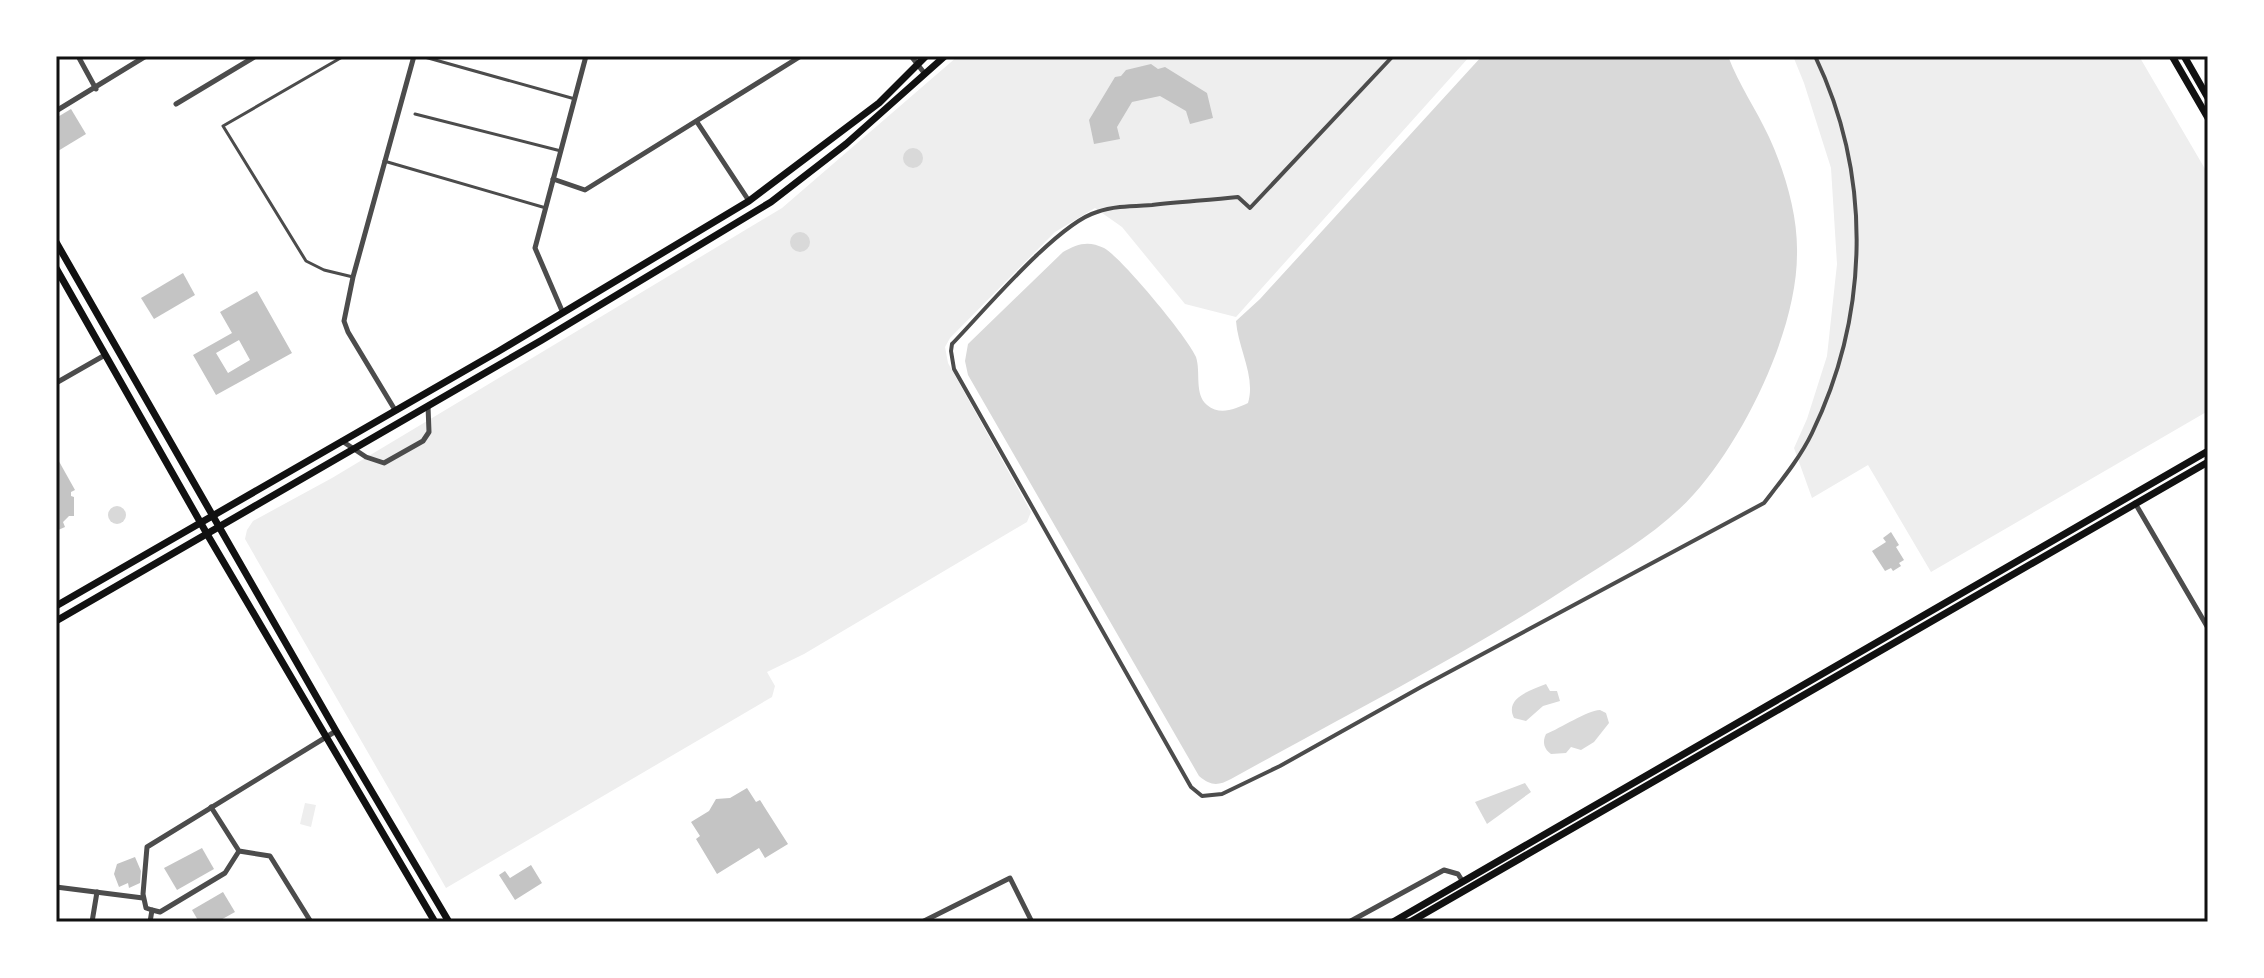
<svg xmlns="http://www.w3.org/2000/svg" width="2264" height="978" font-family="Mulish,sans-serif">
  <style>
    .green { fill: #eee }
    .water { fill: #d9d9d9 }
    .building { fill: #c4c4c4; fill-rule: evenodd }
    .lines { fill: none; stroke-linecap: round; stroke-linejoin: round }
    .service { stroke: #4c4c4c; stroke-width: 3 }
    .pedestrian { stroke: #4c4c4c; stroke-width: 4 }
    .minor { stroke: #4c4c4c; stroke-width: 5 }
    .secondary { stroke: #111; stroke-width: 7 }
    .neatline { fill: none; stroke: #111; stroke-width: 3 }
  </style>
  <rect width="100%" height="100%" fill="#fff"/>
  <!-- green -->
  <g class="green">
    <path d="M958,56H1470L1236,317L1185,304L1122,227L1095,208L1055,232L950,338L945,347L948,363L1031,512L1027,522L804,654L767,672L775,686L772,697L446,888L245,539L247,530L253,521L332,478L782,208Z"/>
    <path d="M1793,56H2139L2208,174V411L1931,572L1868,465L1812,498L1794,448L1807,419L1827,356L1837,264L1831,168L1804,83Z"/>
    <path d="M305,803L316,805L311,827L300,824Z"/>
  </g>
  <!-- water -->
  <g class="water">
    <path d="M1482,56H1728C1739,85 1756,109 1769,137C1785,172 1798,215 1797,254C1797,330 1745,437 1694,494C1661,531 1615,557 1573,584C1463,656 1346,715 1231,779C1218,786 1211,786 1199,776L968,375L965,361L968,344L1063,252C1077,244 1088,240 1104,248C1121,257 1189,339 1196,357C1201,372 1194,394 1207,405C1220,416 1235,409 1248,403C1256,376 1238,349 1236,321L1260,299Z"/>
    <circle cx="913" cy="158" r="10"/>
    <circle cx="800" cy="242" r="10"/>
    <circle cx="117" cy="515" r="9"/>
    <path d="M1546,684L1550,691H1557L1560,701L1543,706L1526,721L1514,718C1504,698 1531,690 1546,684Z"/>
    <path d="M1600,710L1606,713L1609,723L1594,742L1581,750L1571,747L1566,753L1551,754C1544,749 1542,742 1546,734C1561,728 1586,711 1600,710Z"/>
    <path d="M1525,783L1531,792L1487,824L1475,802Z"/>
  </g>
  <!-- building -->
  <g class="building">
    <path d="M1151,64L1158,69L1165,67L1207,93L1213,118L1190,124L1186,111L1160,96L1132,102L1117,127L1120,139L1094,144L1089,120L1115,77L1121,76L1126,70Z"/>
    <path d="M71,109L86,134L58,151L56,118Z"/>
    <path d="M183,273L195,295L154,319L141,298Z"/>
    <path d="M257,291L292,353L216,395L193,355L232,333L220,312ZM239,340L250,360L228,373L216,353Z"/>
    <path d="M56,456L75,490L71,492V496L74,497V516H69L63,522L65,527L56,531Z"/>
    <path d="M1891,532L1899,545L1896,547L1904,560L1899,563L1901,566L1893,571L1891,568L1885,571L1872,551L1886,542L1883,538Z"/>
    <path d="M747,788L756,802L760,800L788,844L765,858L759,848L717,874L696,839L700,836L691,822L709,811L716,799L730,798Z"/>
    <path d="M202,848L214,869L177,890L164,868Z"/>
    <path d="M135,857L141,871L140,883L129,888L128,883L119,887L114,874L117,864Z"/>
    <path d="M531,865L542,883L515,900L499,875L505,871L510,878Z"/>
    <path d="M223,892L235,912L217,922H199L192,910Z"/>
  </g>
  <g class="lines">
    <!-- service -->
    <g class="service">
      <path d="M344,56L223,126L306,261L324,270L353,277"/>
      <path d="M421,56L575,99"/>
      <path d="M415,114L561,151"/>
      <path d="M384,161L546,208"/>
    </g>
    <!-- pedestrian -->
    <path class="pedestrian" d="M1393,56L1250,208L1238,197C1209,200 1180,202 1152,205C1134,206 1114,206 1097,212C1058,223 983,312 952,344L951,351L954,369L1191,787L1202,796L1222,794L1280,766L1421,687L1764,503C1781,481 1800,458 1812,433C1870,313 1872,175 1815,56"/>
    <!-- minor -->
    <g class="minor">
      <path d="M78,56L96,89"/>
      <path d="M911,56L925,74"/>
      <path d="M176,104L256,56"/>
      <path d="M56,111L146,56"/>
      <path d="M697,122L749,201"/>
      <path d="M553,179L585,190L801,56"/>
      <path d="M563,313L535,248L586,56"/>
      <path d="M56,383L105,355"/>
      <path d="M395,410L348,332L344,321L353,277L414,56"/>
      <path d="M342,441L366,457L384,463L423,441L429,432L428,406"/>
      <path d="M2135,503L2208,628"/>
      <path d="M211,807L239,851L270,856L311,922"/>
      <path d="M56,887L143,898"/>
      <path d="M152,910L160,912L225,873L239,851"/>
      <path d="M92,922L97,892"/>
      <path d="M150,922L152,910L146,908L143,894L147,847L336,731"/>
      <path d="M902,922H907"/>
      <path d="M922,922L1010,878L1032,922"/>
      <path d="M1349,922L1444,870L1458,874L1463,882"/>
    </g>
    <!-- secondary -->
    <g class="secondary">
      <path d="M2172,56L2208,118"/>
      <path d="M2184,56L2208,98"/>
      <path d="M56,242L336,731L449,922"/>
      <path d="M56,268L207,534L435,922"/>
      <path d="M56,606L499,351L749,201L879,103L926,56"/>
      <path d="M56,621L542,340L771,202L846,144L945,56"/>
      <path d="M1393,922L2208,451"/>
      <path d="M1410,922L2208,462"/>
    </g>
  </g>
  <!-- border -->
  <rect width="2264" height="978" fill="none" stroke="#ffffff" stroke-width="116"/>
  <rect x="58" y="58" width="2148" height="862" class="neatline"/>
</svg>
